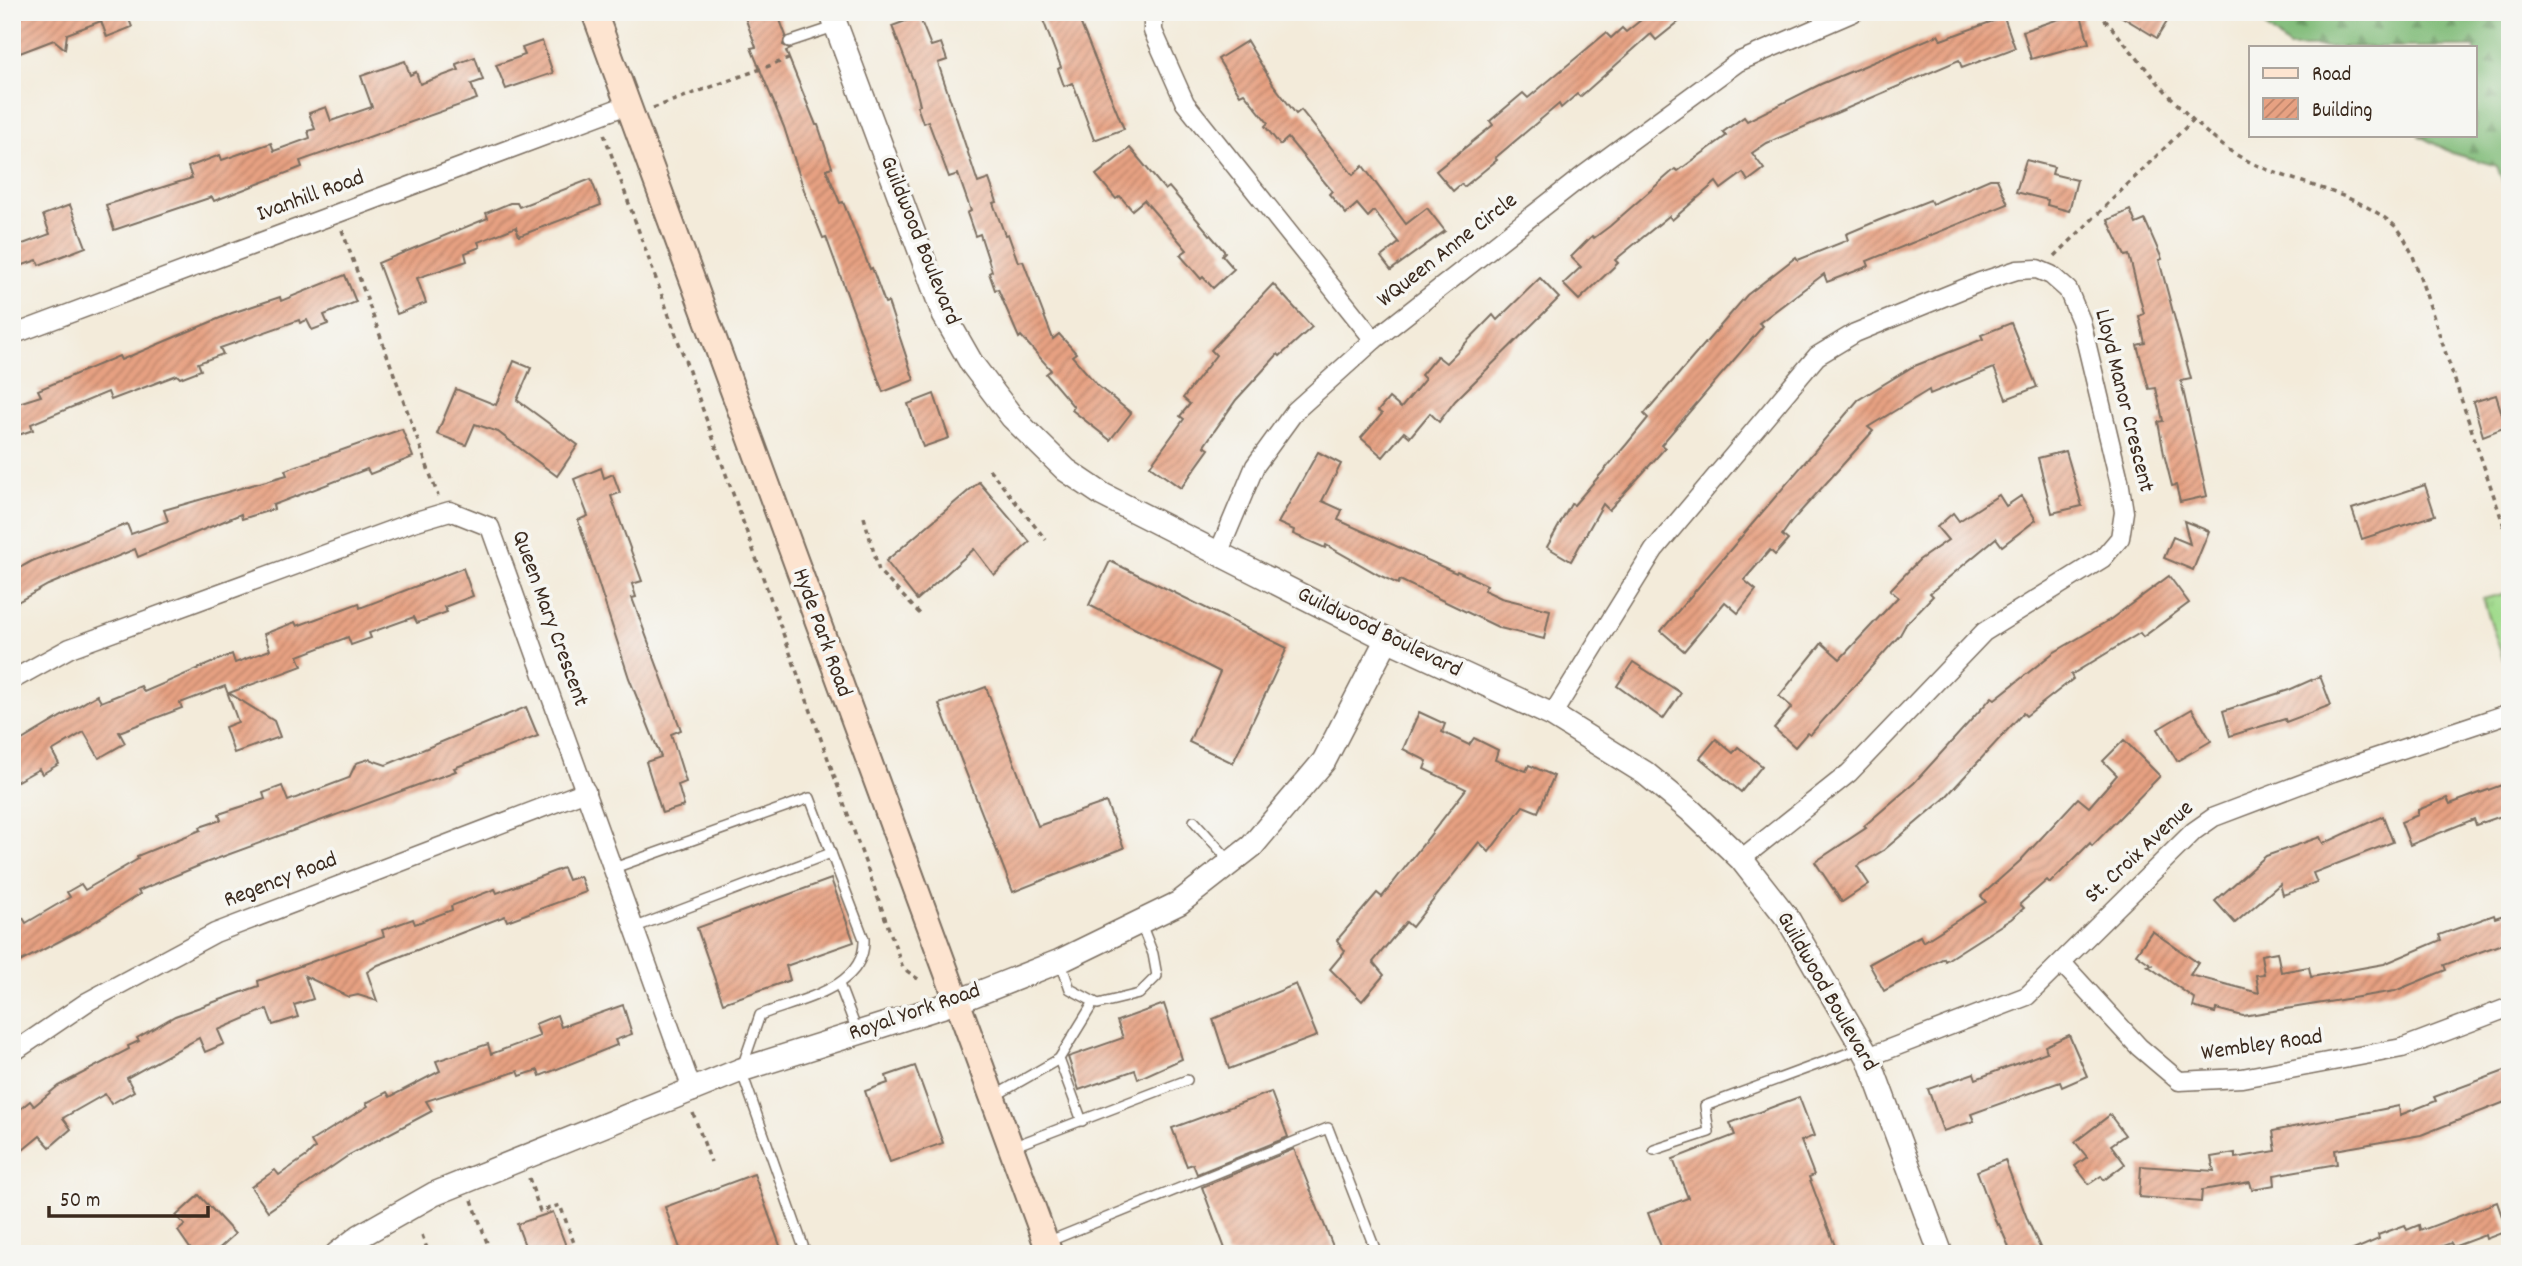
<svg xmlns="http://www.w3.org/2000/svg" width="2522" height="1266" font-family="Dekko,sans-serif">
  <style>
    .grass { fill: url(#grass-tufts); stroke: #6e8356; stroke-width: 2 }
    .forest { fill: url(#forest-firs); stroke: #5e734c; stroke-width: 2 }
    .building { fill: url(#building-hatch) }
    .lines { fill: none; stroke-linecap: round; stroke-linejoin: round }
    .service-casing { stroke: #7b6e60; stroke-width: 12 }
    .minor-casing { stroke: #7b6e60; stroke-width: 21 }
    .tertiary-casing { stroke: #7b6e60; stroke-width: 26 }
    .secondary-casing { stroke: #7b6e60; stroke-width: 28 }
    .path { stroke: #7b6e60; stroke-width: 3.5; stroke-dasharray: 5 5; stroke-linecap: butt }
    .service { stroke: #fff; stroke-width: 9 }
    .minor { stroke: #fff; stroke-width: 18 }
    .tertiary { stroke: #fff; stroke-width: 23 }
    .secondary { stroke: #fde4d0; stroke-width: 24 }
    .labels { text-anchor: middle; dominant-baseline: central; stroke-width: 7; stroke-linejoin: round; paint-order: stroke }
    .street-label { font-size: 23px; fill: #3b2a1e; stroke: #f6f6f2 }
  </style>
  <defs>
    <pattern id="grass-tufts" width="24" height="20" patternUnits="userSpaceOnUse" patternTransform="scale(1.75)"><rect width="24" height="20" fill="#a2dc8e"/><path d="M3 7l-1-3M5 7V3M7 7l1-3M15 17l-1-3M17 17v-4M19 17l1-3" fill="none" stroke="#8cbd7a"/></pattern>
    <pattern id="forest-firs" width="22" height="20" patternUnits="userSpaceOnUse" patternTransform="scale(1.75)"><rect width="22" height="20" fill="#81bc79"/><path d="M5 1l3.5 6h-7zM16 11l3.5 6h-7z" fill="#6b9963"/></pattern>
    <pattern id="building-hatch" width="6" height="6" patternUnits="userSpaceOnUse" patternTransform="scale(1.75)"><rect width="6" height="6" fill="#e7a182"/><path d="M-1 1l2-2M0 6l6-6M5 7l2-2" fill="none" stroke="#bc836a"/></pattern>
  </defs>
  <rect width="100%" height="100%" fill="#f6f6f2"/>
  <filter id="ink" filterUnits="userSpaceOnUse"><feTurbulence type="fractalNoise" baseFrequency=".0143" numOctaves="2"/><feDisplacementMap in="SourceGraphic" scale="14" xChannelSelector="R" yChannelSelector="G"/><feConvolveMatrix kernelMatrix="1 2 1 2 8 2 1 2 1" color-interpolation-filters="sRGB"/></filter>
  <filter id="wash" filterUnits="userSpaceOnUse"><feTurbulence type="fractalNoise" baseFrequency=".00686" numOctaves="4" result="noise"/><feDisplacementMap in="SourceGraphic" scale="28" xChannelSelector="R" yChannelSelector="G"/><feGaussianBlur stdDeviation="1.57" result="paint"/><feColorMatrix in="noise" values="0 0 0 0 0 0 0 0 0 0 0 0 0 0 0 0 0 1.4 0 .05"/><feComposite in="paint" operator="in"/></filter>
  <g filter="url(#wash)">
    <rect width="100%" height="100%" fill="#f3ebda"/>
    <!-- grass -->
    <path class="grass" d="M2510,592V657L2503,659L2483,599Z"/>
    <!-- forest -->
    <path class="forest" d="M2266,12H2510V202L2497,166L2452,153L2418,135H2475V47H2289L2266,27Z"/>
    <g id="blocks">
      <!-- building -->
      <g class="building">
        <path d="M12,12H126L132,27L107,37L101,21L67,34L65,49L54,40L12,56Z"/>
        <path d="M743,12H777L786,36L783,45L791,49L786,51L816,125H818L832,167L826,169L840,203L843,202L870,269L872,268L885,303L888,302L914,380L883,392L826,237L823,238L805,193L784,127L751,48L756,47Z"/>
        <path d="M1040,12H1076L1124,129L1094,140L1073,83L1064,86L1058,69L1061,67Z"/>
        <path d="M1651,12H1691L1656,40L1651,34L1580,97L1577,94L1561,108L1559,104L1495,158L1497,160L1464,187L1461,184L1453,191L1436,171L1493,125L1490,121L1523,93L1528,98L1606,33L1611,38L1622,28L1626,32Z"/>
        <path d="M2080,12L2089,43L2031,59L2023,31Z"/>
        <path d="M2114,12H2173L2157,38Z"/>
        <path d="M919,16L931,46L941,43L947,60L938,63L978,183L989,179L997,202L993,203L1005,235L1008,234L1018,262L1023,261L1053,339L1059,334L1076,353L1072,356L1098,386L1131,413L1110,440L1072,410L1074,407L1046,374L1051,370L1021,336L1019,338L998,289L995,290L989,273L992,271L980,234L975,236L967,213L971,211L958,174L949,177L928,121L923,123L917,106L920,105L915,85L892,26Z"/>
        <path d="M2004,17L2015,48L1962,68L1959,60L1767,143L1752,153L1764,169L1748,181L1743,173L1721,189L1716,182L1672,220L1669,216L1615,260L1618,263L1579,300L1563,284L1581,267L1571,257L1592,236L1594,238L1610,226L1675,169L1678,171L1726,136L1723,132L1744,117L1747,121L1821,84L1938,35L1941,40Z"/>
        <path d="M542,41L553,73L506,89L496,65L525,55L522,48Z"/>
        <path d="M1247,41L1273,84L1296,114L1301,110L1353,175L1363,166L1406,224L1427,208L1445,231L1391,270L1381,257L1399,243L1374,211L1368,217L1357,204L1346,214L1329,194L1332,191L1288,138L1280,145L1265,126L1268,123L1244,93L1240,95L1218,59Z"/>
        <path d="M475,57L483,80L471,84L477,99L300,161L302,167L214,201L212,197L114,230L106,205L192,178L188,167L220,155L222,160L271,143L274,151L310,138L308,131L315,129L309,113L326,107L331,121L372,107L361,76L405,61L410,75L416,72L420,84L459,70L456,64Z"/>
        <path d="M1130,148L1165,190L1169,187L1225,252L1222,255L1234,269L1213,288L1203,277L1201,279L1180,255L1187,250L1144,200L1132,210L1120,196L1116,199L1096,175Z"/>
        <path d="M2026,160L2054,167L2052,174L2077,180L2069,211L2047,205L2048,200L2016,192Z"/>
        <path d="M591,179L601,205L519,236L516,227L478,242L480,247L465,253L467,261L417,278L426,303L397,314L378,263L488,218L486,213L510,203H517L519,207Z"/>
        <path d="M1990,179H1997L2008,204L1867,261L1869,266L1827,282L1824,274L1759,323L1763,326L1661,445L1665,448L1650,465L1609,510L1603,504L1571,561L1547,547L1571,504L1574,505L1626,445L1648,418L1644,414L1747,295L1796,257L1798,260L1848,240L1846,234L1877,221L1930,200L1932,204Z"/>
        <path d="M70,205L86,247L39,265L37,260L12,269V248L50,234L43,215Z"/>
        <path d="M2130,210L2136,224L2145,220L2162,259L2159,260L2191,379L2181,381L2207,496L2180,502L2176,485L2172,486L2164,454L2158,422L2163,421L2156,388L2149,389L2137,345L2145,343L2139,316L2144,314L2129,255L2125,256L2108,220Z"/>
        <path d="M345,275L356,302L324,315L328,324L312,330L307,320L300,323L299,320L220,348L223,354L198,363L201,370L180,378L177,375L111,400L108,392L31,424L33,430L12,437V405L41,396L38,390L119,356L121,360L232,313L280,297L281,301Z"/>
        <path d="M1540,278L1559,298L1455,401L1439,422L1430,413L1410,437L1404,432L1383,457L1361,438L1382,414L1378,411L1389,398L1401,408L1425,379L1421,375L1437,356L1446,363L1493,315L1497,320Z"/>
        <path d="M1273,284L1312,327L1280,356L1278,354L1236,400L1204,446L1209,449L1181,488L1150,466L1184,419L1180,416L1190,404L1183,398L1216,355L1211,350Z"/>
        <path d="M2011,323L2037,387L2006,399L1994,368L1930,394L1929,390L1868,427L1873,431L1792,521L1782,535L1788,540L1775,555L1770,550L1744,580L1756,590L1738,613L1725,602L1684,651L1661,631L1858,400L1912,367L1983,339L1981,335Z"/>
        <path d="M514,361L531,368L517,400L578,445L557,476L498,432L475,424L466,445L437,434L456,389L496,405Z"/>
        <path d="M934,394L949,438L923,447L908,404Z"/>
        <path d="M2496,395L2506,427L2483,436L2473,402Z"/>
        <path d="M402,429L413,457L370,474L367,469L273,505L274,509L242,519L241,514L138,557L135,549L48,585L12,605V572L32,561L127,524L131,534L168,521L164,510L287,475L285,470Z"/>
        <path d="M2066,451L2082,506L2052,513L2038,458Z"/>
        <path d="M1318,452L1341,464L1322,501L1342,510L1338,520L1456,573L1457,571L1487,585L1484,590L1501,598L1550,610L1544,639L1500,628L1400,580L1398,584L1379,575L1326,545L1325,548L1293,534L1294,530L1278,523Z"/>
        <path d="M601,468L604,478L613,474L620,493L611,496L642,581L632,584L636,597L632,598L681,730L671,734L686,782L678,785L684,806L662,813L646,762L661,757L629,678L578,520L588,516L574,479Z"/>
        <path d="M979,482L1030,542L994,575L974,549L917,600L886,561Z"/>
        <path d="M2425,485L2435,515L2362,539L2352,509Z"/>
        <path d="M1999,495L2006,506L2021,496L2036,520L2002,546L1996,538L1930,593L1933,596L1906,624L1900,635L1810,735L1807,733L1795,747L1774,728L1792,707L1779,696L1822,643L1840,659L1898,597L1890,590L1919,560L1948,540L1937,527L1953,513L1959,521Z"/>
        <path d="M2184,521L2209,531L2193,570L2164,558L2173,537L2190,544Z"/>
        <path d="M1110,561L1287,648L1233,763L1189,742L1220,672L1089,605Z"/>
        <path d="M463,568L473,596L444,607L447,612L417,623L414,617L369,633L371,638L351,645L348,637L298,656L302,666L229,693L274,721L280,737L234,753L225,727L238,722L225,686L180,703L182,708L119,732L125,743L99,758L84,732L52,751L59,764L42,774L39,769L12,784V746L97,695L101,702L141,686L144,692L232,654L235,663L270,650L264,634L295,622L297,626L359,603L360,608Z"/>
        <path d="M2169,576L2189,603L2143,637L2140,633L2071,675L2073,679L2026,716L2023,713L1944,799L1884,850L1857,866L1869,884L1842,902L1815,862L1866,828L1864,826L1914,783L1992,697L1995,699L2053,653L2111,619Z"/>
        <path d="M1633,662L1681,693L1663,719L1617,686Z"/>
        <path d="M2320,676L2331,705L2286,722L2285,719L2230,736L2223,711L2289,690Z"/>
        <path d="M986,687L1038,826L1106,802L1124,848L1013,892L939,704Z"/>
        <path d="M526,707L538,736L454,768L456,771L208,862L138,891L140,894L81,930L12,966V925L23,918L26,923L70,897L67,892L81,884L85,890L138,859L137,856L201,830L200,827L221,820L219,814L265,799L263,793L282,786L288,801L349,778L356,763L369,759L386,765Z"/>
        <path d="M2192,709L2211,741L2177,761L2158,729Z"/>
        <path d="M1419,712L1445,724L1442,732L1469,745L1474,738L1498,750L1495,760L1526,771L1529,765L1554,776L1538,812L1523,806L1489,852L1479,842L1412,927L1406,922L1373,962L1384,975L1362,1001L1330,969L1345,951L1337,940L1377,893L1382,897L1466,789L1424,769L1427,761L1403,749Z"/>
        <path d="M1716,739L1733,753L1738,747L1762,766L1741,792L1700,758Z"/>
        <path d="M2124,740L2160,776L2092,846L2090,843L2050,883L2047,880L2020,904L2024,908L2011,919L1945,961L1944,958L1884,991L1869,964L1920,936L1923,942L1986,902L1981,896L2020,861L2078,798L2089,807L2117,775L2103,761Z"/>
        <path d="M2510,782V813L2476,825L2474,819L2410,845L2401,822L2418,815V810L2447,798L2450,804Z"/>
        <path d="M2383,816L2393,842L2313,873L2317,883L2283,895L2280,884L2235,923L2215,901L2266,856L2320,837L2323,844Z"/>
        <path d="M563,868L568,880L580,876L586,892L507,921L505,916L378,965L367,972L377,1001L358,995L349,997L305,976L313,999L294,1005L298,1017L273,1025L267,1009L218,1030L224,1044L205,1052L199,1038L127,1078L134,1091L111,1104L105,1094L63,1118L71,1129L50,1147L40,1136L12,1159V1116L30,1101L34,1106L58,1086L129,1049L128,1046L139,1041L137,1038L175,1016L259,986L258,981L384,936L382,930L413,919L415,924L452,910L451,906L495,889L497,893Z"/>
        <path d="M831,879L854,942L786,966L790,980L723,1003L697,928Z"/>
        <path d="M2510,913V941L2444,965L2446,970L2395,991L2243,1016L2216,1009L2215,1013L2193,1007L2195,999L2148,966L2152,965L2136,954L2152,931L2198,963L2190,975L2259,993L2256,975L2264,974L2261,955L2277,952L2281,972L2309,967L2311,977L2384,964L2441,940L2439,935L2494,915L2495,918Z"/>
        <path d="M1296,984L1317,1036L1229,1069L1213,1019Z"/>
        <path d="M1164,1004L1182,1059L1138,1079L1135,1070L1079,1090L1068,1057L1123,1038L1117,1021Z"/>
        <path d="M623,1005L632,1034L615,1040L617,1045L540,1076L538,1070L520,1076L518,1071L426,1101L432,1111L349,1155L268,1211L251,1187L275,1170L279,1175L307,1156L315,1148L311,1141L368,1106L366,1103L387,1092L390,1097L440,1071L436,1061L488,1044L491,1054L540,1036L535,1024L557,1015L561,1027Z"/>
        <path d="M2069,1035L2087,1076L2062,1087L2060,1082L1971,1114L1974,1121L1943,1131L1928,1089L1974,1073L1976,1079L2047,1052L2045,1046Z"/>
        <path d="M915,1066L943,1143L890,1162L865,1091L888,1083L886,1076Z"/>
        <path d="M2510,1069V1100L2421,1135L2335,1150L2337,1164L2274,1175L2275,1185L2252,1189L2250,1182L2202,1190L2201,1202L2139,1197L2141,1166L2214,1171L2211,1157L2235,1153V1158L2276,1151L2273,1131L2399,1106L2400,1115L2436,1101L2434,1097Z"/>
        <path d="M1271,1092L1288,1137L1197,1174L1193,1164L1187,1166L1172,1128Z"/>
        <path d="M1799,1097L1814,1136L1801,1141L1814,1175L1809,1177L1838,1254H1664L1648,1213L1688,1198L1673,1159L1735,1135L1730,1123Z"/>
        <path d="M2110,1115L2125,1135L2111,1145L2125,1164L2104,1180L2101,1176L2089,1184L2075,1166L2087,1157L2075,1142Z"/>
        <path d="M1294,1149L1336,1254H1227L1202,1187Z"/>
        <path d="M2005,1160L2028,1221L2043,1254H2012L1999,1224L1997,1225L1977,1171Z"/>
        <path d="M754,1174L783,1254H682L665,1207Z"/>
        <path d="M199,1195L235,1234L213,1254H194L178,1231L185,1225L176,1216Z"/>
        <path d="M2497,1202L2507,1231L2486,1239L2485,1235L2453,1247L2451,1243L2421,1254H2344L2379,1239L2378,1235L2405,1225L2407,1230L2419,1225L2420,1231Z"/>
        <path d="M553,1212L569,1254H528L517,1224Z"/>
      </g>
    </g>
  </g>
  <g filter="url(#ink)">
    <use href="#blocks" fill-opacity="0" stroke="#7b6e60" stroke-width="2"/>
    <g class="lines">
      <defs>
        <g id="service">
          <path d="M789,42L834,27"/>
          <path d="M1194,821L1230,861"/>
          <path d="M614,868L810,798L864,939C866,989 797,1000 760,1015L741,1070L806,1254"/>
          <path d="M636,927L831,853"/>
          <path d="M1061,963L1070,989L1098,1004L1139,994L1157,976L1153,954L1141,924"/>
          <path d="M839,984L857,1031"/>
          <path d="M1059,1059L1082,1121"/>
          <path d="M993,1097L1059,1059L1094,1002"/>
          <path d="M1012,1147L1187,1080"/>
          <path d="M1654,1150L1709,1132L1705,1106L1862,1048"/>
          <path d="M1047,1242L1328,1128L1377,1254"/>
        </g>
        <g id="minor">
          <path d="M1153,12V31L1185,103L1374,340L1584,175L1738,62L1854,12"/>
          <path d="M12,335L627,105"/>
          <path d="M1218,554L1255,466L1295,411L1374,340"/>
          <path d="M12,680L70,648L413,522L450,511L490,527L693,1092"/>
          <path d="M1552,715L1654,550L1817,356L1855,333L1980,282L2017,270L2037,269L2051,275L2068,290L2081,321L2119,480L2124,512L2120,538L2103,558L1984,632L1849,773L1741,859"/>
          <path d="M2062,963L2139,1047L2179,1081L2242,1078L2402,1048L2510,1007"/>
          <path d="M12,1053L87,1002L215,933L586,791"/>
          <path d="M1868,1057L2027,996L2194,831L2214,817L2333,772L2510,713"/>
        </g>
        <g id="tertiary">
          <path d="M831,12L944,315L972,364L1012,417L1066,470L1103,495L1387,639L1552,715L1645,773L1691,811L1741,859L1788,919L1868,1057L1941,1254"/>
          <path d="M337,1254L360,1236L434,1194L741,1070L956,1002L1060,961L1179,903L1252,846L1324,761L1387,639"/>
        </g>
        <path id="secondary" d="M594,12L1050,1254"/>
      </defs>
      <!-- service casing -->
      <use href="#service" class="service-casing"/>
      <!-- minor casing -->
      <use href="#minor" class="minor-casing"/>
      <!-- tertiary casing -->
      <use href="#tertiary" class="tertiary-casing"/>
      <!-- secondary casing -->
      <use href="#secondary" class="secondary-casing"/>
      <!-- path -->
      <g class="path">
        <path d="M2098,12C2139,58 2177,112 2226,148C2277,184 2348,185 2395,226C2403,233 2407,245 2412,253L2510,544"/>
        <path d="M653,108L791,58"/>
        <path d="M604,134L903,968L918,979"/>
        <path d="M342,230L438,496"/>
        <path d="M2055,256L2193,120"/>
        <path d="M989,469L1046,540"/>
        <path d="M864,517L879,571L923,617"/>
        <path d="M693,1113L711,1162"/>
        <path d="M529,1178L540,1211L560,1205L578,1254"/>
        <path d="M472,1200L491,1254"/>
        <path d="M422,1235L429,1254"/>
        <path d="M1905,1254L1915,1250"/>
      </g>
      <!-- service -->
      <use href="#service" class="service"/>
      <!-- minor -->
      <use href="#minor" class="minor"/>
      <!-- tertiary -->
      <use href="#tertiary" class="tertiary"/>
      <!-- secondary -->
      <use href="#secondary" class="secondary"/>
    </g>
  </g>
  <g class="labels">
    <!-- street labels -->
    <g class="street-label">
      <text transform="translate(311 197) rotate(-20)">Ivanhill Road</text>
      <text transform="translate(919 241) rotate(68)">Guildwood Boulevard</text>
      <text transform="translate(1448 251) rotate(-38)">WQueen Anne Circle</text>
      <text transform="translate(2123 401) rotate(76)">Lloyd Manor Crescent</text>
      <text transform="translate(549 619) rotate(70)">Queen Mary Crescent</text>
      <text transform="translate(821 633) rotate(70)">Hyde Park Road</text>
      <text transform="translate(1379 633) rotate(26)">Guildwood Boulevard</text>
      <text transform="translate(2140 853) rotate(-43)">St. Croix Avenue</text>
      <text transform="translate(281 881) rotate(-21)">Regency Road</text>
      <text transform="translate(1826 992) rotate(60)">Guildwood Boulevard</text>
      <text transform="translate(915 1013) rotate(-19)">Royal York Road</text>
      <text transform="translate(2262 1046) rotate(-8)">Wembley Road</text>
    </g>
  </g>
  <!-- margin -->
  <rect width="2522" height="1266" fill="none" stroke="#f6f6f2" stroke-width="42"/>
  <!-- legend -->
  <rect x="2249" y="46" width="228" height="91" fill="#f6f6f2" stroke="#aba49d" stroke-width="2"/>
  <rect x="2263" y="68" width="35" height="10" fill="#fde4d0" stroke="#aba49d" stroke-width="2"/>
  <text x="2312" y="80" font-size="21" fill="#3b2a1e">Road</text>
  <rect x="2263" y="98" width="35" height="21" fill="url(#building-hatch)" stroke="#aba49d" stroke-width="2"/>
  <text x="2312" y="116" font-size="21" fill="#3b2a1e">Building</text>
  <!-- scale -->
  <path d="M49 1206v10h159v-10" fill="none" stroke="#3b2a1e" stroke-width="3.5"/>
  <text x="60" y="1206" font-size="21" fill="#3b2a1e" stroke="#f6f6f2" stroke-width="5" paint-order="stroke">50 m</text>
</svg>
